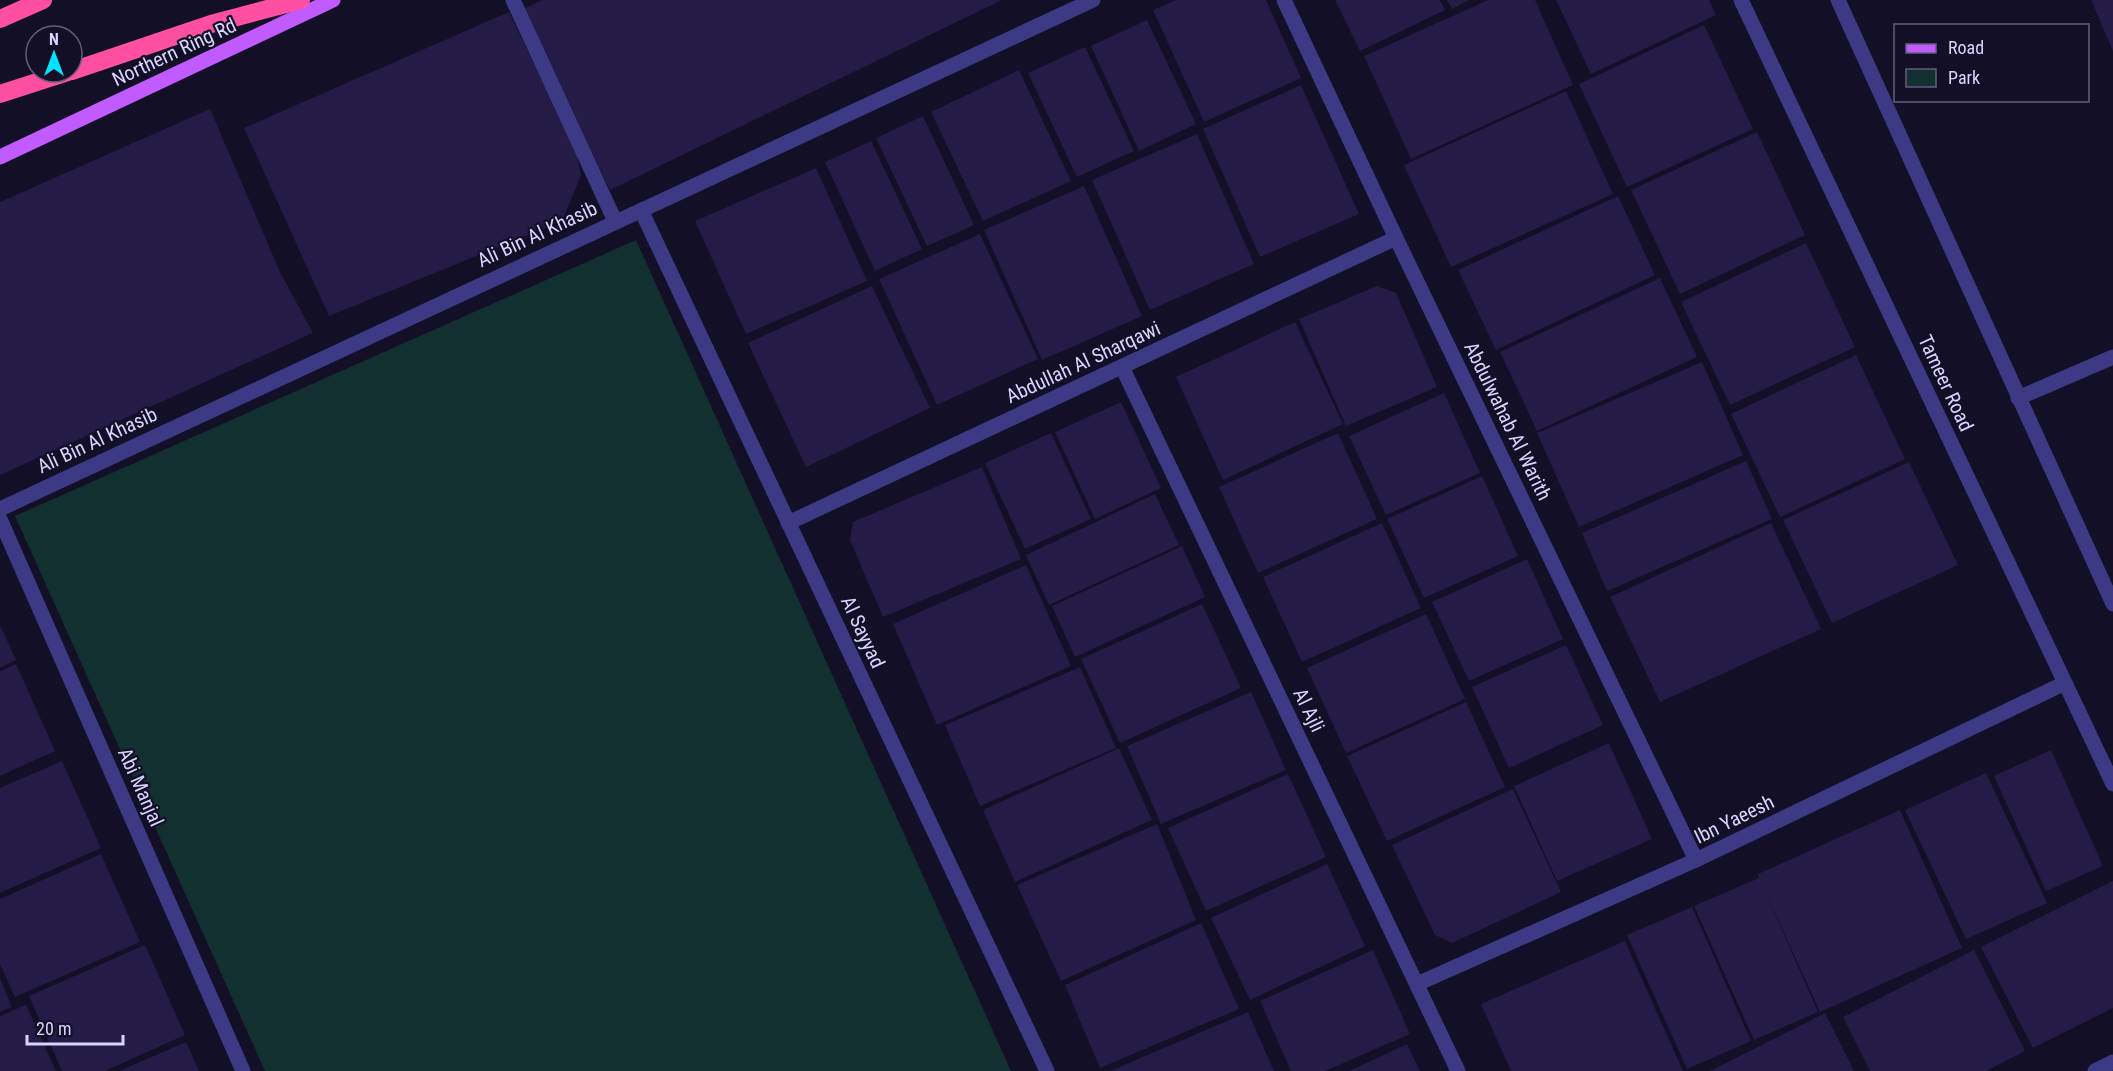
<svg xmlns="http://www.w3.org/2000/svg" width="2113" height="1071" font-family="'Roboto Condensed',sans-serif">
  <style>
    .green { fill: #12302f }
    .building { fill: #241b47 }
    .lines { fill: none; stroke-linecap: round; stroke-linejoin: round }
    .minor { stroke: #3d3a85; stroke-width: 15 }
    .major { stroke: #c25bff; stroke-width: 15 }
    .highway { stroke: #ff4fa3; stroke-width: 18 }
    .labels { text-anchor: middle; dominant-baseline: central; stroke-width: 4.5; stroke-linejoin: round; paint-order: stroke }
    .street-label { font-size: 20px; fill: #d9d4ff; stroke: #130f26 }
  </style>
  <rect width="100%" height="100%" fill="#130f26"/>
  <!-- green -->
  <path class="green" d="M636,240L1011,1071H265L15,516Z"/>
  <!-- building -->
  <g class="building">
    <path d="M542,0H1002L610,190L521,10Z"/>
    <path d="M1176,0H1266L1301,78L1204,122L1153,10Z"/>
    <path d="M1335,0H1440L1445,10L1360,51Z"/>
    <path d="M1447,0H1469L1452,9Z"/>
    <path d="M1488,0H1535L1573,85L1411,159L1364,56Z"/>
    <path d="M1556,0H1709L1716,15L1591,74Z"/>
    <path d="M2091,0H2113V51Z"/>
    <path d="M509,12L576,150L581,176L562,221L329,316L244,128Z"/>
    <path d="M1147,20L1196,124L1139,151L1091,46Z"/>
    <path d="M1704,25L1753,129L1627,187L1579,84Z"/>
    <path d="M1085,47L1134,151L1077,177L1028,73Z"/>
    <path d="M1019,70L1071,181L983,221L931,112Z"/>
    <path d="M1301,85L1359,214L1260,257L1203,129Z"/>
    <path d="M1566,91L1613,194L1451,267L1404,165Z"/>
    <path d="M210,109L280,272L313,333L0,475V202Z"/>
    <path d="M923,116L974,225L927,246L876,138Z"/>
    <path d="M1757,132L1805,235L1680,294L1631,190Z"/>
    <path d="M1197,134L1254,264L1150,310L1092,180Z"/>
    <path d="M871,141L922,249L875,271L825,162Z"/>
    <path d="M816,168L867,281L746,334L695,221Z"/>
    <path d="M1084,186L1142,316L1042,360L984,230Z"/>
    <path d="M1618,196L1655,275L1496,350L1458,270Z"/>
    <path d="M980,234L1038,359L937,405L879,279Z"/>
    <path d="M1806,243L1855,347L1730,405L1681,302Z"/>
    <path d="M1660,278L1697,357L1537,431L1500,352Z"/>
    <path d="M872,286L930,408L806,467L748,343Z"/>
    <path d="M1377,286L1396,293L1437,387L1346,426L1299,319Z"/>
    <path d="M1295,322L1343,424L1223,480L1176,377Z"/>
    <path d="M1856,355L1905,459L1780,517L1731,414Z"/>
    <path d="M1702,362L1743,455L1579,527L1537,433Z"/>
    <path d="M1444,393L1480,473L1386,515L1349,436Z"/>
    <path d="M1121,402L1161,488L1095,519L1055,432Z"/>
    <path d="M1051,433L1091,519L1025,549L985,463Z"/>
    <path d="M1338,433L1377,519L1258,573L1219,487Z"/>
    <path d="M1746,461L1772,519L1607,591L1582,533Z"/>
    <path d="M1909,462L1958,565L1832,623L1783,520Z"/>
    <path d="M982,467L1021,559L883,617L850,540L853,522Z"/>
    <path d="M1482,476L1518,556L1424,598L1387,519Z"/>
    <path d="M1155,494L1179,545L1049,605L1026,555Z"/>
    <path d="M1382,523L1421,608L1302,662L1263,577Z"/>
    <path d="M1771,523L1821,629L1660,702L1610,597Z"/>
    <path d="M1182,546L1205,597L1075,657L1052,606Z"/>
    <path d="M1527,559L1563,639L1469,681L1432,602Z"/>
    <path d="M1026,565L1071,666L937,725L893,624Z"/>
    <path d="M1202,604L1241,688L1120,743L1081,659Z"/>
    <path d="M1426,614L1465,699L1346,753L1307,668Z"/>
    <path d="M0,625L16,660L0,668Z"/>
    <path d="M1566,645L1603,725L1509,768L1472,687Z"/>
    <path d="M16,664L55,751L0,776V671Z"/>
    <path d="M1080,667L1116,748L980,806L945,725Z"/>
    <path d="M1251,692L1286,770L1161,824L1127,746Z"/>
    <path d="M1466,702L1505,787L1387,841L1347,756Z"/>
    <path d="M1609,743L1652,839L1557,881L1514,786Z"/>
    <path d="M1119,748L1152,820L1015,882L983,810Z"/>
    <path d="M2051,750L2103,866L2046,891L1994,776Z"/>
    <path d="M62,761L101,848L0,893V788Z"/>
    <path d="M1986,773L2047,903L1966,939L1905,810Z"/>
    <path d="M1288,774L1326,857L1206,911L1168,828Z"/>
    <path d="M1513,789L1561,892L1452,943L1435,935L1392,845Z"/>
    <path d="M1900,810L1962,948L1820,1012L1761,882L1818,1012L1754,1040L1694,906L1759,878L1758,874Z"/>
    <path d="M1157,824L1196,920L1061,981L1017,885Z"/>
    <path d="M101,854L140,942L15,997L0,964V899Z"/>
    <path d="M1327,864L1365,946L1250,1000L1211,918Z"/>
    <path d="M2113,881V1008L2033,1048L1981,947Z"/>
    <path d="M1692,907L1751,1041L1687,1069L1627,935Z"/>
    <path d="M1201,923L1239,1009L1100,1068L1065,985Z"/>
    <path d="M1625,941L1683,1071H1511L1481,1004Z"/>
    <path d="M145,945L185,1035L105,1071H62L29,996Z"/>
    <path d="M1373,950L1410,1034L1325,1071H1291L1260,1001Z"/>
    <path d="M1974,950L2025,1051L1986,1071H1870L1843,1017Z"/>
    <path d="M0,978L12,1007L0,1012Z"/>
    <path d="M26,1005L56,1071H0V1016Z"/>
    <path d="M1248,1012L1274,1071H1110Z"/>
    <path d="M1825,1013L1854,1071H1710Z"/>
    <path d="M186,1042L199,1071H119Z"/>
    <path d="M1407,1044L1420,1071H1349Z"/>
  </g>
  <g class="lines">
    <!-- minor -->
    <g class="minor">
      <path d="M513,0L615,221"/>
      <path d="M1284,0L1396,238L1696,860"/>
      <path d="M1741,0L2113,784"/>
      <path d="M1838,0L2113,604"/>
      <path d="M641,210L1047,1071"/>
      <path d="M1122,367L1458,1071"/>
      <path d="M2018,398L2113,357"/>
      <path d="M0,509L1093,0"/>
      <path d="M0,519L243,1071"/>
      <path d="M788,523L1396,238"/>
      <path d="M1417,984L1696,860L2065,683"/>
      <path d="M2095,1071L2113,1062"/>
    </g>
    <!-- major -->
    <path class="major" d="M0,157L333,0"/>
    <!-- highway -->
    <g class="highway">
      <path d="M0,19L43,0"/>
      <path d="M72,71L211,24L301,0"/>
      <path d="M0,94L68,72"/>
    </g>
  </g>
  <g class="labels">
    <!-- street labels -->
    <g class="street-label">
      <text transform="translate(174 52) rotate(-25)">Northern Ring Rd</text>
      <text transform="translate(537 234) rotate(-25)">Ali Bin Al Khasib</text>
      <text transform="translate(1083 362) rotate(-25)">Abdullah Al Sharqawi</text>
      <text transform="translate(1946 383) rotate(65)">Tameer Road</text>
      <text transform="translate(1508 421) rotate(64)">Abdulwahab Al Warith</text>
      <text transform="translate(97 440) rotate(-25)">Ali Bin Al Khasib</text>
      <text transform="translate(863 632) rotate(65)">Al Sayyad</text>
      <text transform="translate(1309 710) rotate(64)">Al Ajli</text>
      <text transform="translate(141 787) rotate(66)">Abi Manjal</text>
      <text transform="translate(1734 819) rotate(-26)">Ibn Yaeesh</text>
    </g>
  </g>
  <!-- legend -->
  <rect x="1894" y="24" width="195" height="78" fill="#130f26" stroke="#625e7d" stroke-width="1.5"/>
  <rect x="1906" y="44" width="30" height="9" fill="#c25bff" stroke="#625e7d" stroke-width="1.5"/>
  <text x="1948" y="54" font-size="18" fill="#d9d4ff">Road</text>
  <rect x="1906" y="69" width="30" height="18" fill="#12302f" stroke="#625e7d" stroke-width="1.5"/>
  <text x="1948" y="84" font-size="18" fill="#d9d4ff">Park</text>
  <!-- north arrow -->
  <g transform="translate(54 54)"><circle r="28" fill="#130f26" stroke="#625e7d" stroke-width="1.5"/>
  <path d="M0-4.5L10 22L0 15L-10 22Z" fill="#00e5ff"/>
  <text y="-9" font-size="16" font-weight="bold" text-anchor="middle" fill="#d9d4ff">N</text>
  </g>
  <!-- scale -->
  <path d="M27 1035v9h96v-9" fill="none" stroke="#d9d4ff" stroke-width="3"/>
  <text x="36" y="1035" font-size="18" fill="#d9d4ff" stroke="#130f26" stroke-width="4.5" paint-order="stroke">20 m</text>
</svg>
